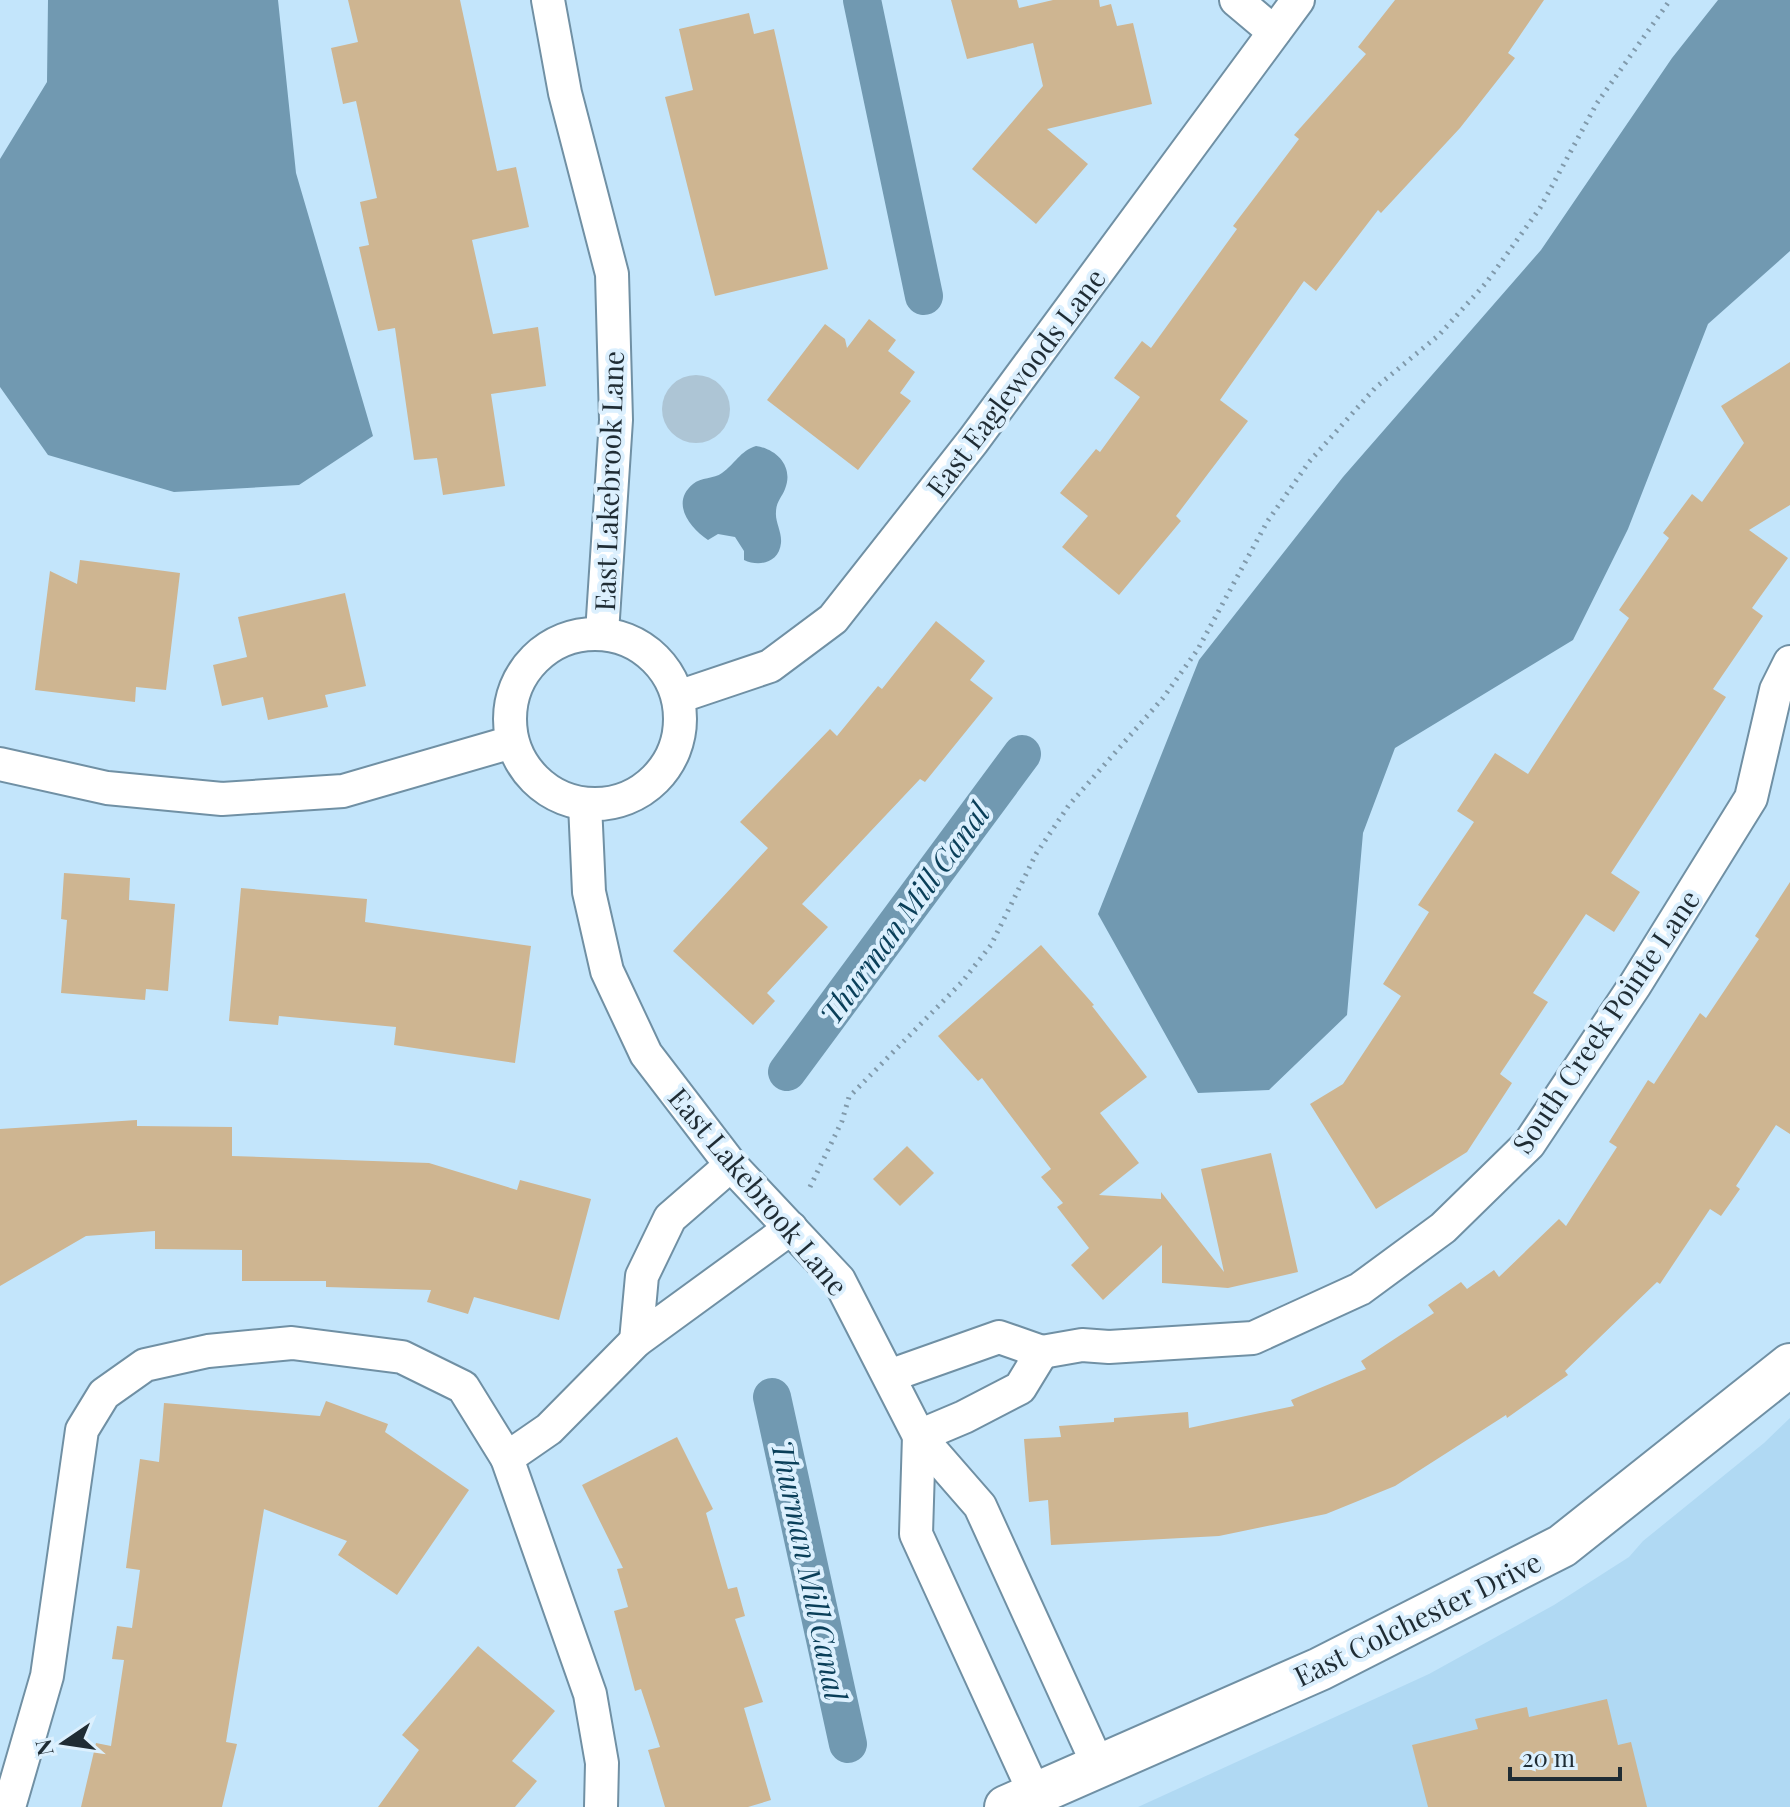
<svg xmlns="http://www.w3.org/2000/svg" width="1790" height="1807" font-family="'Playfair Display',serif">
  <style>
    .built { fill: #b0d9f3 }
    .green { fill: #adc5d5 }
    .water { fill: #7199b1 }
    .lines { fill: none; stroke-linecap: round; stroke-linejoin: round }
    .canal { stroke: #7199b1; stroke-width: 38 }
    .building { fill: #ceb591 }
    .minor-casing { stroke: #7090a4; stroke-width: 36 }
    .tertiary-casing { stroke: #7090a4; stroke-width: 46 }
    .path { stroke: #819aab; stroke-width: 5; stroke-dasharray: 2 6; stroke-linecap: butt }
    .minor { stroke: #fff; stroke-width: 32 }
    .tertiary { stroke: #fff; stroke-width: 42 }
    .labels { text-anchor: middle; dominant-baseline: central; stroke-width: 8; stroke-linejoin: round; paint-order: stroke }
    .street-label { font-size: 28px; fill: #1f2c34; stroke: #dcf0fe }
    .water-label { font-size: 30px; font-style: italic; fill: #0a3f59; stroke: #dcf0fe }
  </style>
  <rect width="100%" height="100%" fill="#c3e5fb"/>
  <!-- built -->
  <path class="built" d="M1790,1418V1807H1138L1429,1674L1554,1605L1629,1557L1643,1541L1764,1443Z"/>
  <!-- green -->
  <circle class="green" cx="696" cy="409" r="34"/>
  <!-- water -->
  <g class="water">
    <path d="M48,0H278L296,173L373,436L299,485L174,492L48,455L0,387V159L47,82Z"/>
    <path d="M1718,0H1790V251L1708,324L1628,529L1573,640L1395,748L1363,833L1347,1015L1269,1090L1198,1093L1098,914L1199,660L1343,477L1541,250L1672,58Z"/>
    <path d="M756,446C777,449 794,467 785,489C782,497 776,502 776,512C775,522 782,532 781,543C779,563 759,567 744,560V551L735,537L718,534L708,540C690,528 670,503 693,484C701,477 714,479 722,473C735,464 740,451 756,446Z"/>
  </g>
  <g class="lines">
    <!-- canal -->
    <g class="canal">
      <path d="M862,0L924,296"/>
      <path d="M787,1072L1022,754"/>
      <path d="M772,1397L848,1744"/>
    </g>
  </g>
  <!-- building -->
  <g class="building">
    <path d="M348,0H460L497,171L516,167L529,227L472,240L493,334L538,327L546,386L491,394L505,486L443,495L437,458L414,460L395,328L378,331L359,247L369,245L360,202L377,198L356,101L343,104L331,48L358,42Z"/>
    <path d="M951,0H1017L1019,8L1053,0H1099L1100,7L1111,4L1117,26L1133,23L1152,104L1047,129L1088,164L1036,224L972,169L1043,86L1033,43L967,59Z"/>
    <path d="M1395,0H1544L1508,53L1515,58L1460,128L1381,213L1378,210L1316,291L1304,281L1220,400L1248,421L1176,516L1181,521L1119,595L1062,547L1088,516L1060,493L1096,449L1100,452L1140,397L1114,378L1142,341L1151,348L1237,229L1233,226L1299,139L1294,135L1366,54L1358,47Z"/>
    <path d="M749,13L754,34L774,29L828,269L715,296L665,97L693,90L679,29Z"/>
    <path d="M869,319L896,340L888,351L915,372L900,393L911,401L858,470L767,400L825,324L845,339L847,348Z"/>
    <path d="M1790,362V505L1749,530L1788,558L1752,608L1763,616L1713,689L1726,697L1611,873L1640,892L1614,932L1586,914L1533,993L1548,1002L1500,1074L1512,1083L1467,1152L1376,1209L1310,1104L1343,1084L1401,996L1383,984L1429,912L1418,905L1474,822L1457,811L1495,753L1528,774L1629,618L1619,610L1669,538L1663,533L1692,494L1702,502L1744,443L1721,406Z"/>
    <path d="M80,560L180,573L166,690L136,687L135,702L35,690L50,571L77,584Z"/>
    <path d="M345,593L366,686L325,695L328,707L268,720L263,697L222,706L213,665L247,657L238,617Z"/>
    <path d="M936,621L985,661L970,680L993,698L925,782L920,779L802,904L828,927L767,993L775,1001L753,1025L673,951L768,848L740,822L830,729L837,736L878,686L882,689Z"/>
    <path d="M64,873L130,878L129,900L175,904L168,991L146,989L145,1000L61,993L67,920L61,919Z"/>
    <path d="M1790,882V1134L1776,1125L1736,1186L1740,1189L1721,1216L1710,1209L1660,1284L1657,1282L1565,1371L1568,1375L1507,1418L1506,1415L1395,1486L1326,1514L1219,1536L1051,1545L1048,1500L1029,1502L1024,1439L1061,1437L1059,1426L1114,1422V1418L1188,1412L1189,1428L1294,1406L1291,1400L1366,1369L1361,1361L1434,1313L1428,1305L1461,1282L1467,1289L1494,1270L1499,1277L1559,1219L1566,1226L1617,1147L1609,1142L1648,1080L1654,1084L1700,1013L1706,1018L1759,939L1755,936Z"/>
    <path d="M241,888L367,899L365,922L531,946L515,1063L394,1045L396,1027L279,1016L278,1025L229,1021Z"/>
    <path d="M1041,945L1094,1005L1092,1006L1147,1077L1100,1113L1139,1163L1099,1195L1161,1199V1192L1224,1272L1201,1169L1271,1153L1298,1272L1228,1288L1162,1283V1245L1103,1300L1071,1265L1089,1248L1057,1207L1063,1203L1041,1177L1051,1169L982,1078L978,1081L938,1036Z"/>
    <path d="M137,1120V1126L232,1127V1156L429,1163L517,1190L520,1180L591,1199L559,1320L474,1297L468,1314L427,1302L431,1290L326,1287V1281H242V1250L155,1249V1231L86,1236L0,1286V1129Z"/>
    <path d="M907,1146L934,1173L900,1206L873,1179Z"/>
    <path d="M326,1401L388,1424L385,1432L469,1490L397,1595L338,1555L347,1541L264,1509L226,1742L237,1744L222,1807H81L96,1743L111,1746L124,1660L112,1659L117,1626L132,1628L140,1570L126,1568L140,1459L159,1462L164,1403L320,1416Z"/>
    <path d="M677,1437L713,1509L706,1513L728,1589L737,1587L745,1616L735,1619L763,1702L744,1708L771,1800L748,1807H665L648,1750L660,1747L641,1689L635,1691L614,1611L628,1607L617,1569L623,1568L582,1485Z"/>
    <path d="M478,1646L555,1711L512,1761L537,1781L515,1807H378L419,1750L402,1735Z"/>
    <path d="M1607,1699L1618,1745L1631,1742L1647,1807H1428L1412,1745L1478,1729L1475,1719L1527,1707L1529,1717Z"/>
  </g>
  <g class="lines">
    <defs>
      <g id="minor">
        <path d="M548,0L565,93L612,274L616,420L602,633"/>
        <path d="M1236,0L1274,32"/>
        <circle cx="595" cy="719" r="85"/>
        <path d="M678,697L770,666L833,619L973,441L1298,0"/>
        <path d="M0,764L107,788L222,799L343,791L512,742"/>
        <path d="M585,804L589,892L607,971L646,1054L731,1165L839,1280L919,1436L980,1506L1099,1767"/>
        <path d="M731,1165L670,1218L642,1276L636,1341L791,1228"/>
        <path d="M1042,1352L1082,1345L1109,1347L1253,1338L1360,1289L1443,1228L1529,1144L1635,985L1751,798L1776,690L1790,662"/>
        <path d="M889,1376L999,1337L1042,1352L1020,1388L964,1417L919,1436"/>
        <path d="M919,1436L916,1534L1035,1794"/>
        <path d="M9,1807L47,1676L82,1430L104,1394L145,1365L208,1351L292,1343L402,1357L463,1387L507,1458"/>
        <path d="M601,1807L602,1763L590,1694L507,1458L549,1429L636,1341"/>
      </g>
      <path id="tertiary" d="M1006,1807L1320,1669L1562,1546L1790,1365"/>
    </defs>
    <!-- minor casing -->
    <use href="#minor" class="minor-casing"/>
    <!-- tertiary casing -->
    <use href="#tertiary" class="tertiary-casing"/>
    <!-- path -->
    <path class="path" d="M810,1187L842,1121L849,1097L962,982L991,945L1036,854L1069,805L1163,698L1198,649L1267,522L1309,462L1375,388L1439,335L1486,283L1540,208L1597,103L1670,0"/>
    <!-- minor -->
    <use href="#minor" class="minor"/>
    <!-- tertiary -->
    <use href="#tertiary" class="tertiary"/>
  </g>
  <g class="labels">
    <!-- street labels -->
    <g class="street-label">
      <text transform="translate(1015 382) rotate(-53)">East Eaglewoods Lane</text>
      <text transform="translate(608 481) rotate(-88)">East Lakebrook Lane</text>
      <text transform="translate(1605 1021) rotate(-56)">South Creek Pointe Lane</text>
      <text transform="translate(759 1191) rotate(50)">East Lakebrook Lane</text>
      <text transform="translate(1417 1618) rotate(-26)">East Colchester Drive</text>
    </g>
    <!-- water labels -->
    <g class="water-label">
      <text transform="translate(904 913) rotate(-54)">Thurman Mill Canal</text>
      <text transform="translate(810 1570) rotate(78)">Thurman Mill Canal</text>
    </g>
  </g>
  <!-- north arrow -->
  <g transform="translate(64 1743) rotate(257)" stroke="#dcf0fe" stroke-width="6" paint-order="stroke">
  <path d="M0-6L14 30L0 20L-14 30Z" fill="#1f2c34"/>
  <text y="-12" font-size="22" font-weight="bold" text-anchor="middle" fill="#1f2c34">N</text>
  </g>
  <!-- scale -->
  <path d="M1510 1767v12h110v-12" fill="none" stroke="#1f2c34" stroke-width="4"/>
  <text x="1522" y="1767" font-size="24" fill="#1f2c34" stroke="#dcf0fe" stroke-width="6" paint-order="stroke">20 m</text>
</svg>
